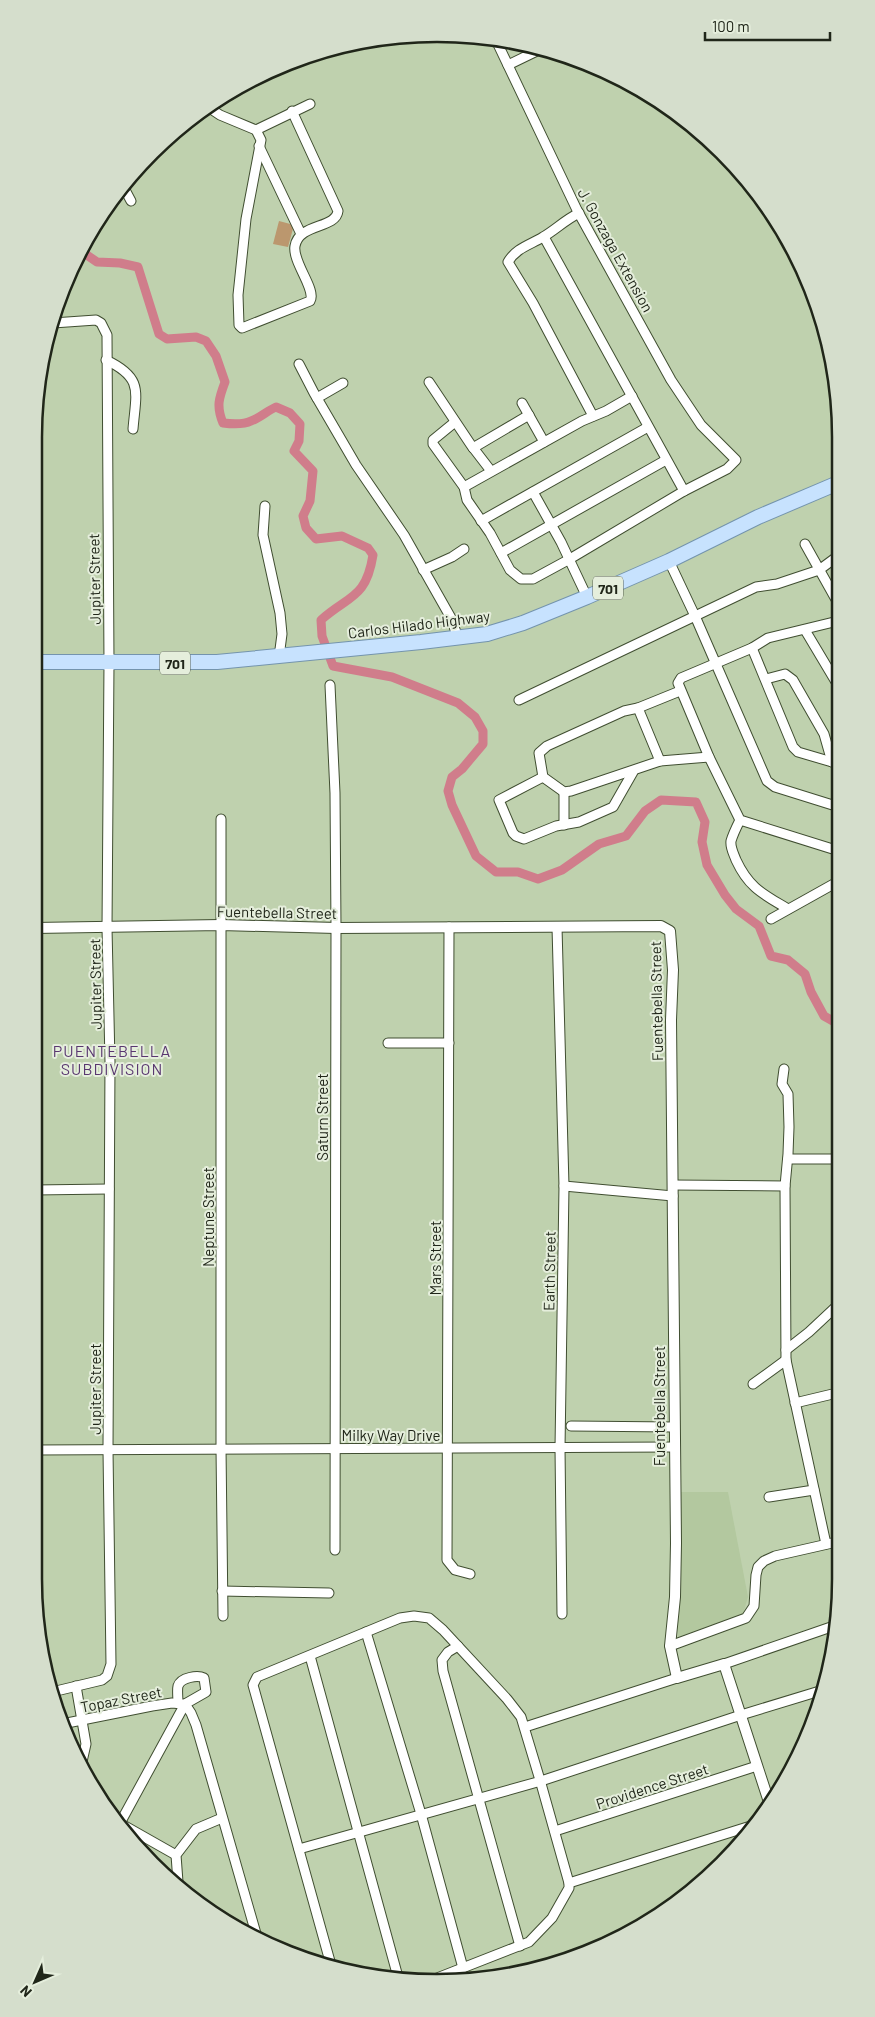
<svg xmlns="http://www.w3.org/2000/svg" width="875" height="2017" font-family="Barlow,sans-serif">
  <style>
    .built { fill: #b3c89f }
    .green { fill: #bb976e }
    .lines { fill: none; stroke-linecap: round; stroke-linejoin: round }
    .canal { stroke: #d07d8b; stroke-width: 9 }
    .minor-casing { stroke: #404e31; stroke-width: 11 }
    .tertiary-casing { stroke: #404e31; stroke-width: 12 }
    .primary-casing { stroke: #7494ad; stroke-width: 16 }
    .minor { stroke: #fff; stroke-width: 9 }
    .tertiary { stroke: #fff; stroke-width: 10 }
    .primary { stroke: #c7e2fe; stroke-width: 14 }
    .labels { text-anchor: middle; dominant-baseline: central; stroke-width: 4; stroke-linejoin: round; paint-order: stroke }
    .shield { fill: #e5eedc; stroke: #5b6254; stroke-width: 1 }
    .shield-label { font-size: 14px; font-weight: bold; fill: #202619 }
    .street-label { font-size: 15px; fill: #202619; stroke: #e5eedc }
    .neighbourhood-label { font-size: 16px; letter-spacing: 1px; fill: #593770; stroke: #e5eedc }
    .rim { fill: none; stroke: #202619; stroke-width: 2.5 }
  </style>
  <rect width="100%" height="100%" fill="#bfd1ae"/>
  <!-- built -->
  <path class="built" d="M679,1492H728L748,1597L743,1614L678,1637Z"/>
  <!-- green -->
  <path class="green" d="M279,221L294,225L288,247L273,244Z"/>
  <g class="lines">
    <!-- canal -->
    <path class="canal" d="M81,251L97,262L120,263L138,267L159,334L167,339L196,337L206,341L216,356L225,382C219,398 216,406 223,423C231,424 243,425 251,421C260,418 267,411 276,407L290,413L300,424L299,441L294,451L313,471L310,501L303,516L306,528L316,539L342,536L368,548L373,555C366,599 349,595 321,620L322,636L333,666L392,677L458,703L475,717L483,731V744L462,769L452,777L448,791L452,805L476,856L496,872H518L538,879L562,870L599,844L626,836L645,811L661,800L696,802L705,822L702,842L707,865L725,895L736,909L759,926L771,956L788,960L805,974L811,992L824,1016L840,1025"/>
    <defs>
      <g id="minor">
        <path d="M508,65L541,49"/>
        <path d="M208,107L220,115L256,130L261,140L246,219L238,295L239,325L242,328L310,301C317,290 292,262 295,246C299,223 336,229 338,211L292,111"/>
        <path d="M256,130L310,104"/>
        <path d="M259,146L301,234"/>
        <path d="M123,186L131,201"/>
        <path d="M579,213C565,220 555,230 543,237C530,245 516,248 508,262L533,303L593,416"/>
        <path d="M544,237L684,491"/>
        <path d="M106,360C144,378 136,392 133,429"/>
        <path d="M299,364L314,393L356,465L404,535L451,618L458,638"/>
        <path d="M429,382L471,445L491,471"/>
        <path d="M317,398L343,383"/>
        <path d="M522,403L544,442"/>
        <path d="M455,422L433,440V444L464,487L467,500L490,533L510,570L521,579H533L568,560L684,491L727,469L736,460L701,425L671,380L577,210L495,38"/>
        <path d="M473,448L529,415"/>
        <path d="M464,487L582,421L606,411L632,396"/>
        <path d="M533,492L561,542L587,597"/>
        <path d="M265,506L263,535L280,613L282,634L279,657"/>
        <path d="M481,521L648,427"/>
        <path d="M805,544L838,603"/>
        <path d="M501,553L666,460"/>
        <path d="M669,561L695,616L767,781L775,787L839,807"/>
        <path d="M423,570L452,557L464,549"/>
        <path d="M838,621L768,638L752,648L681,678L678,683L709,757L740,820L839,851"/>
        <path d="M805,630L839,687"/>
        <path d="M752,648L793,747L798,752L839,764"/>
        <path d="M766,679L785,674L793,680L824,734L832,762"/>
        <path d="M330,685L335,793L336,928L335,1550"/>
        <path d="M680,691L638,708L624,711L547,746L539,753L543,777L564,792L571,791L660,761L709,757"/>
        <path d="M519,700L756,587L777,584L819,570L838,556"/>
        <path d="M638,708L660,761"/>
        <path d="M543,777L499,800L513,833L516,836L524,839L556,826L579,822L613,807L633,772"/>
        <path d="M564,792V825"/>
        <path d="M221,819V1448L223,1616"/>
        <path d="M740,820C737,826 733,834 731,841C730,848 734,854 736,860C749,888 763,894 788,909"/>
        <path d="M771,919L839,881"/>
        <path d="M449,927L447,1560L455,1570L470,1574"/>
        <path d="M557,927L564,1186L560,1448L562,1614"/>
        <path d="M388,1043H449"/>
        <path d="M784,1069L782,1084L788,1094L789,1127L788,1154L785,1186L786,1360L826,1544"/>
        <path d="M788,1159H837"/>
        <path d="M673,1185L785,1186"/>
        <path d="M564,1186L673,1196"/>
        <path d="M34,1190L109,1189"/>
        <path d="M786,1350L809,1332L840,1303"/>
        <path d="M753,1384L786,1360"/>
        <path d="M795,1403L841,1392"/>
        <path d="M571,1426L674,1427"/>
        <path d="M34,1450L674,1447"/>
        <path d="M769,1497L814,1490"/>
        <path d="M222,1591L329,1593"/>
        <path d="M366,1632L421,1814L463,1968"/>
        <path d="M458,1646L448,1652L442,1660L443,1671L520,1946"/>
        <path d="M670,1646L746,1618L754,1606L756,1575L758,1567L764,1561L775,1556L841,1541"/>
        <path d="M310,1656L398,1977"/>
        <path d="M724,1664L831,1627"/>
        <path d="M76,1686L86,1744L81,1766"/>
        <path d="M52,1692L102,1680L107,1676L111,1664L108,1450L110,1062L107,928L109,663L107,335L101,323L96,320L53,323"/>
        <path d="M185,1704L191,1713L196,1725L257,1937"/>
        <path d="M62,1724L152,1706L172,1703L182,1704"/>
        <path d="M525,1727L677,1678"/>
        <path d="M116,1821L176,1855"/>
        <path d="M119,1825L185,1704L206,1692L204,1678C198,1675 181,1677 178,1686C177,1690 178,1698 178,1703"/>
        <path d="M555,1831L757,1766"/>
        <path d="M299,1849L541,1781L741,1715L823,1690"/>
        <path d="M178,1882L176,1855L196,1829L222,1818"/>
        <path d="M569,1883L757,1824"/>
        <path d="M331,1965L253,1685L257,1677L400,1618L414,1616L429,1618L443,1630L507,1699L521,1717L540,1780L569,1883V1888L552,1918L529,1942L437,1978"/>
      </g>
      <path id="tertiary" d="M34,928L221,925L336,928L661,926L670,931L673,970L671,1020L676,1543L675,1597L670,1646L677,1678L724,1664L770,1805"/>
      <path id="primary" d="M34,662H217L421,642L487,634L523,623L587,597L669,561L758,517L838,483"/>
    </defs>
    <!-- minor casing -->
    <use href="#minor" class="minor-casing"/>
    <!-- tertiary casing -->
    <use href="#tertiary" class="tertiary-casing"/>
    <!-- primary casing -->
    <use href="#primary" class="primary-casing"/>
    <!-- minor -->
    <use href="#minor" class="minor"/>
    <!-- tertiary -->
    <use href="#tertiary" class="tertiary"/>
    <!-- primary -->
    <use href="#primary" class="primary"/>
  </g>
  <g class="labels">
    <!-- shield labels -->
    <g class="shield">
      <rect x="593" y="576.5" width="30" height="23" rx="4"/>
      <rect x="160" y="651.5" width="30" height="23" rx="4"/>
    </g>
    <g class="shield-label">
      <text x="608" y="588">701</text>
      <text x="175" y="663">701</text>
    </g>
    <!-- street labels -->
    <g class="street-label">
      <text transform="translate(616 250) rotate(61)">J. Gonzaga Extension</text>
      <text transform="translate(94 579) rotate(-91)">Jupiter Street</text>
      <text transform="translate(419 624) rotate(-7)">Carlos Hilado Highway</text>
      <text transform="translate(277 912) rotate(1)">Fuentebella Street</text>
      <text transform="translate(95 984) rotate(-91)">Jupiter Street</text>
      <text transform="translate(656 1001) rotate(-91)">Fuentebella Street</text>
      <text transform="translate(322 1117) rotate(-90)">Saturn Street</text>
      <text transform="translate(208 1217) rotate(-90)">Neptune Street</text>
      <text transform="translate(435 1258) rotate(-90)">Mars Street</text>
      <text transform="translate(549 1271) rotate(-89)">Earth Street</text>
      <text transform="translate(95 1389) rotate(-90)">Jupiter Street</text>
      <text transform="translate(659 1406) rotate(-90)">Fuentebella Street</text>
      <text x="391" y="1435">Milky Way Drive</text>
      <text transform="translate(121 1699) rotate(-11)">Topaz Street</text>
      <text transform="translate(652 1786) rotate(-18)">Providence Street</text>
    </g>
    <!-- neighbourhood labels -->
    <g class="neighbourhood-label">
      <text x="112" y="1050">PUENTEBELLA<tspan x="112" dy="18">SUBDIVISION</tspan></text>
    </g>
  </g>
  <!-- crop -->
  <path d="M0 0H875V2017H0ZM437 42H437A395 395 0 0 1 832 437V1579A395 395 0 0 1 437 1974H437A395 395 0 0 1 42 1579V437A395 395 0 0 1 437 42Z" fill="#d5decc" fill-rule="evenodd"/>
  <path class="rim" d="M437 42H437A395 395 0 0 1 832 437V1579A395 395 0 0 1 437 1974H437A395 395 0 0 1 42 1579V437A395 395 0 0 1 437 42Z"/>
  <!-- north arrow -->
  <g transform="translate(35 1982) rotate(225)" stroke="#e5eedc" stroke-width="4" paint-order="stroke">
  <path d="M0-4L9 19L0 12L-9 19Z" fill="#202619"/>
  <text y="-8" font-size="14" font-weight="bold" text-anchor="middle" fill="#202619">N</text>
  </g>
  <!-- scale -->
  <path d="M705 32v8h125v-8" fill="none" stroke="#202619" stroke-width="2.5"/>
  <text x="712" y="32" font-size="15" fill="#202619" stroke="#e5eedc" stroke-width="4" paint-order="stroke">100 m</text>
</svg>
